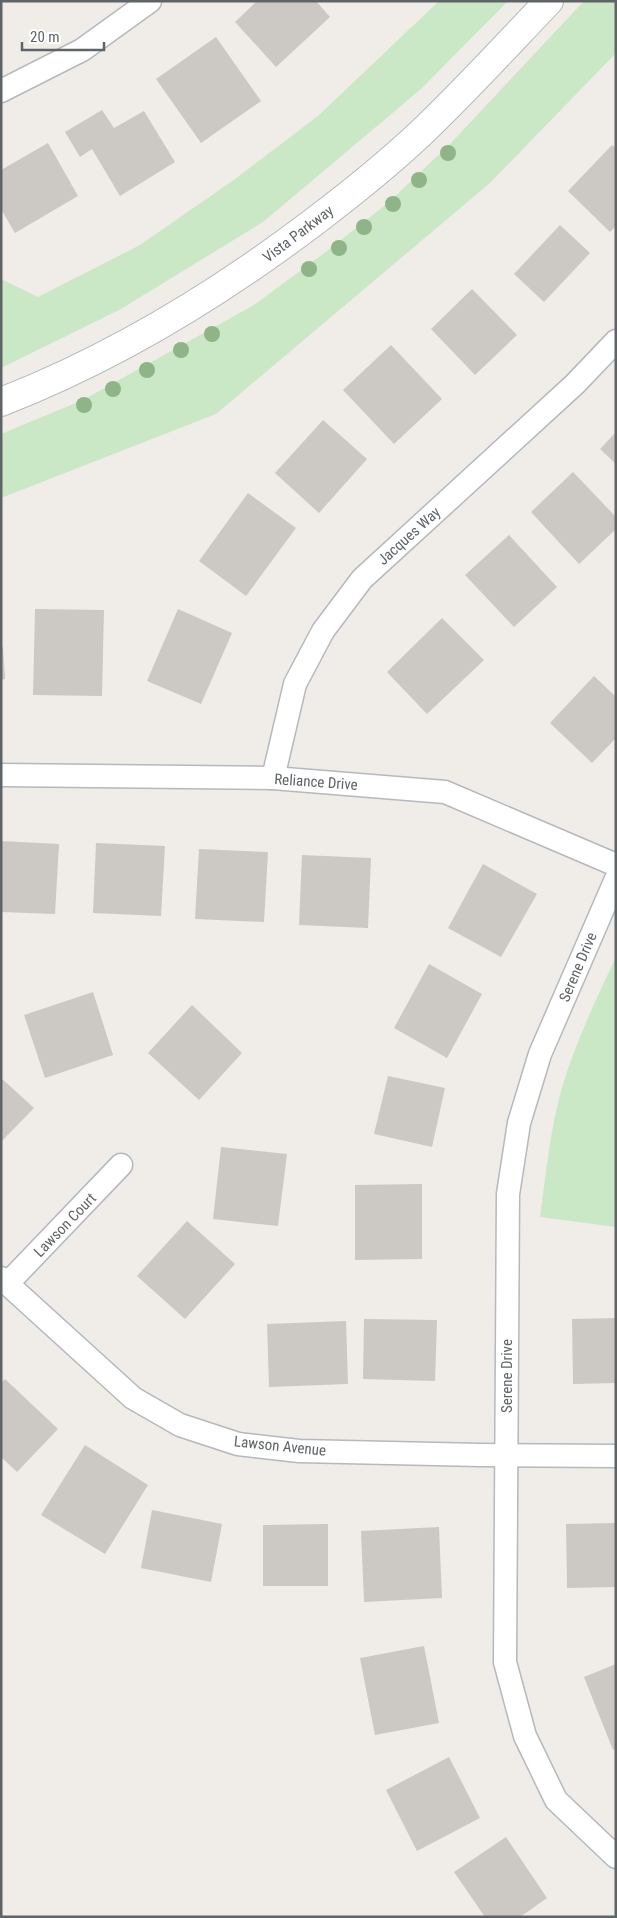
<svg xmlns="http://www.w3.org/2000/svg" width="617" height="1918" font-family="'Roboto Condensed',sans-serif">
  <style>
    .green { fill: #cae7c6 }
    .building { fill: #ccc8c4 }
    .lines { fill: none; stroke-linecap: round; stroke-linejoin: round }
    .minor-casing { stroke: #b5b8bc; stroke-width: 25 }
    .tertiary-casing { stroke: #b5b8bc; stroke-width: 30 }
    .minor { stroke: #fff; stroke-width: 22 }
    .tertiary { stroke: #fff; stroke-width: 28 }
    .tree { fill: #8fb487 }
    .labels { text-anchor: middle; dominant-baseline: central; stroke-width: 4; stroke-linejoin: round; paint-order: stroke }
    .street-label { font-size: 15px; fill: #5f6467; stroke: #fff }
  </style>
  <rect width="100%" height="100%" fill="#f0ede8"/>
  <!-- green -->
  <g class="green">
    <path d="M439,1H508L421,89L263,222L121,309L1,368V275L3,280L38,297L140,245L235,179L318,116Z"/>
    <path d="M584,1H616V53L490,183L216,414L1,498V434L83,400L254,305L323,254L388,203L450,144Z"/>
    <path d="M616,957V1227L540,1217C546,1175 550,1129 562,1088C575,1044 596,999 616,957Z"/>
  </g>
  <!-- building -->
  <g class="building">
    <path d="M257,1H316L330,17L276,67L235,22Z"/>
    <path d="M216,37L261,101L201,143L156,79Z"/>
    <path d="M102,110L114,128L144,111L175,162L120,196L92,149L80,157L65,132Z"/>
    <path d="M48,143L78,196L15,233L1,209V170Z"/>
    <path d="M612,145L616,148V226L610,232L568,191Z"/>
    <path d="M560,225L590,253L544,302L514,274Z"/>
    <path d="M472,289L517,335L475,375L431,329Z"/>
    <path d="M391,345L442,399L394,444L343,390Z"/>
    <path d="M323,420L367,459L319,513L275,473Z"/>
    <path d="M616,432V464L600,449Z"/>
    <path d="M573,472L616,517V529L579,564L531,512Z"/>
    <path d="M248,493L296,528L246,596L199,561Z"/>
    <path d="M509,535L557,587L514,627L465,575Z"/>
    <path d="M35,609L104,610L102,696L33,695Z"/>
    <path d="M178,609L232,633L201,704L147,681Z"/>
    <path d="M442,618L484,660L427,714L387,672Z"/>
    <path d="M1,647H3L5,679L1,680Z"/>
    <path d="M594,676L616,697V738L592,763L550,723Z"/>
    <path d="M1,841L59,844L55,914L1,912Z"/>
    <path d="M96,843L165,846L161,916L93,913Z"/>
    <path d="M199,849L268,852L264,922L195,919Z"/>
    <path d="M302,855L371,858L368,928L299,925Z"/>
    <path d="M483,864L537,894L501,957L448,928Z"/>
    <path d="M429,964L482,994L447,1058L394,1028Z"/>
    <path d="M93,992L113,1055L45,1078L24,1015Z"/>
    <path d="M192,1005L242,1053L199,1100L148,1053Z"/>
    <path d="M388,1076L445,1088L432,1147L374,1134Z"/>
    <path d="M1,1078L34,1108L1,1142Z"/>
    <path d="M221,1147L287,1154L278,1226L213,1219Z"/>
    <path d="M422,1184V1259L355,1260V1185Z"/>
    <path d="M187,1221L235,1264L185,1319L137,1276Z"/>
    <path d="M616,1318V1383L573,1384L572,1319Z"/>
    <path d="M364,1319L437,1320L435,1381L363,1379Z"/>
    <path d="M346,1321L348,1384L269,1387L267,1324Z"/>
    <path d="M5,1379L58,1429L17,1472L1,1457V1383Z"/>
    <path d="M85,1445L148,1485L105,1554L41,1515Z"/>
    <path d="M152,1510L222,1524L211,1582L141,1568Z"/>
    <path d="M616,1523V1587L567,1588L566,1524Z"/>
    <path d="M328,1524V1586H263V1525Z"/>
    <path d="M439,1527L442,1598L364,1602L361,1531Z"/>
    <path d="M424,1646L439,1723L375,1735L360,1658Z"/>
    <path d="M616,1664V1749L613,1750L584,1677Z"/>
    <path d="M449,1757L480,1818L417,1851L386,1790Z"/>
    <path d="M506,1837L547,1898L520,1917H485L454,1872Z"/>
  </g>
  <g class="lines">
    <defs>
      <g id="minor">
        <path d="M1,91L82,50L150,1"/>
        <path d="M1,775L273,778L445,792L616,865"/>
        <path d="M273,778L295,684L323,631L362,579L575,384L616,341"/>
        <path d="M616,879L540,1054L519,1123L508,1194L505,1662L525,1736L556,1800L616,1857"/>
        <path d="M1,1278L133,1398L180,1425L238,1444L299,1451L480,1455L616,1456"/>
        <path d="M7,1284L121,1165"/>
      </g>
      <path id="tertiary" d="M1,402C114,358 219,294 315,221C352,193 388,164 422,132C466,90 507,45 549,1"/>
    </defs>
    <!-- minor casing -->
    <use href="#minor" class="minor-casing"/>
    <!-- tertiary casing -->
    <use href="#tertiary" class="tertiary-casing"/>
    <!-- minor -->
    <use href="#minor" class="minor"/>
    <!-- tertiary -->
    <use href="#tertiary" class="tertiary"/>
  </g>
  <!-- trees -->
  <g class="tree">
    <circle cx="448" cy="153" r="8"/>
    <circle cx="419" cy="180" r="8"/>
    <circle cx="393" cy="204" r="8"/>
    <circle cx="364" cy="227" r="8"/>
    <circle cx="339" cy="248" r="8"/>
    <circle cx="309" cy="269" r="8"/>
    <circle cx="212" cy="334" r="8"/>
    <circle cx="181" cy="350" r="8"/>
    <circle cx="147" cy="370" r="8"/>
    <circle cx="113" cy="389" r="8"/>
    <circle cx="84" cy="405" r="8"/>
  </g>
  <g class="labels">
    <!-- street labels -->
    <g class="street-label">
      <text transform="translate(298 234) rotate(-37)">Vista Parkway</text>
      <text transform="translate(409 536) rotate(-42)">Jacques Way</text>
      <text transform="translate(316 782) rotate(4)">Reliance Drive</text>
      <text transform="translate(578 967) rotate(-67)">Serene Drive</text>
      <text transform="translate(65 1225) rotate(-46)">Lawson Court</text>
      <text transform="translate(507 1376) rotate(-90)">Serene Drive</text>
      <text transform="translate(280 1446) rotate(6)">Lawson Avenue</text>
    </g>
  </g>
  <!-- border -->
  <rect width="617" height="1918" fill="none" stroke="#5f6467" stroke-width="5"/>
  <!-- scale -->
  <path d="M22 42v8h82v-8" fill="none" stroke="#5f6467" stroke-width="2.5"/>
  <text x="30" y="42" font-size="15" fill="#5f6467" stroke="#ffffff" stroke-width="4" paint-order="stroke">20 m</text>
</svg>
